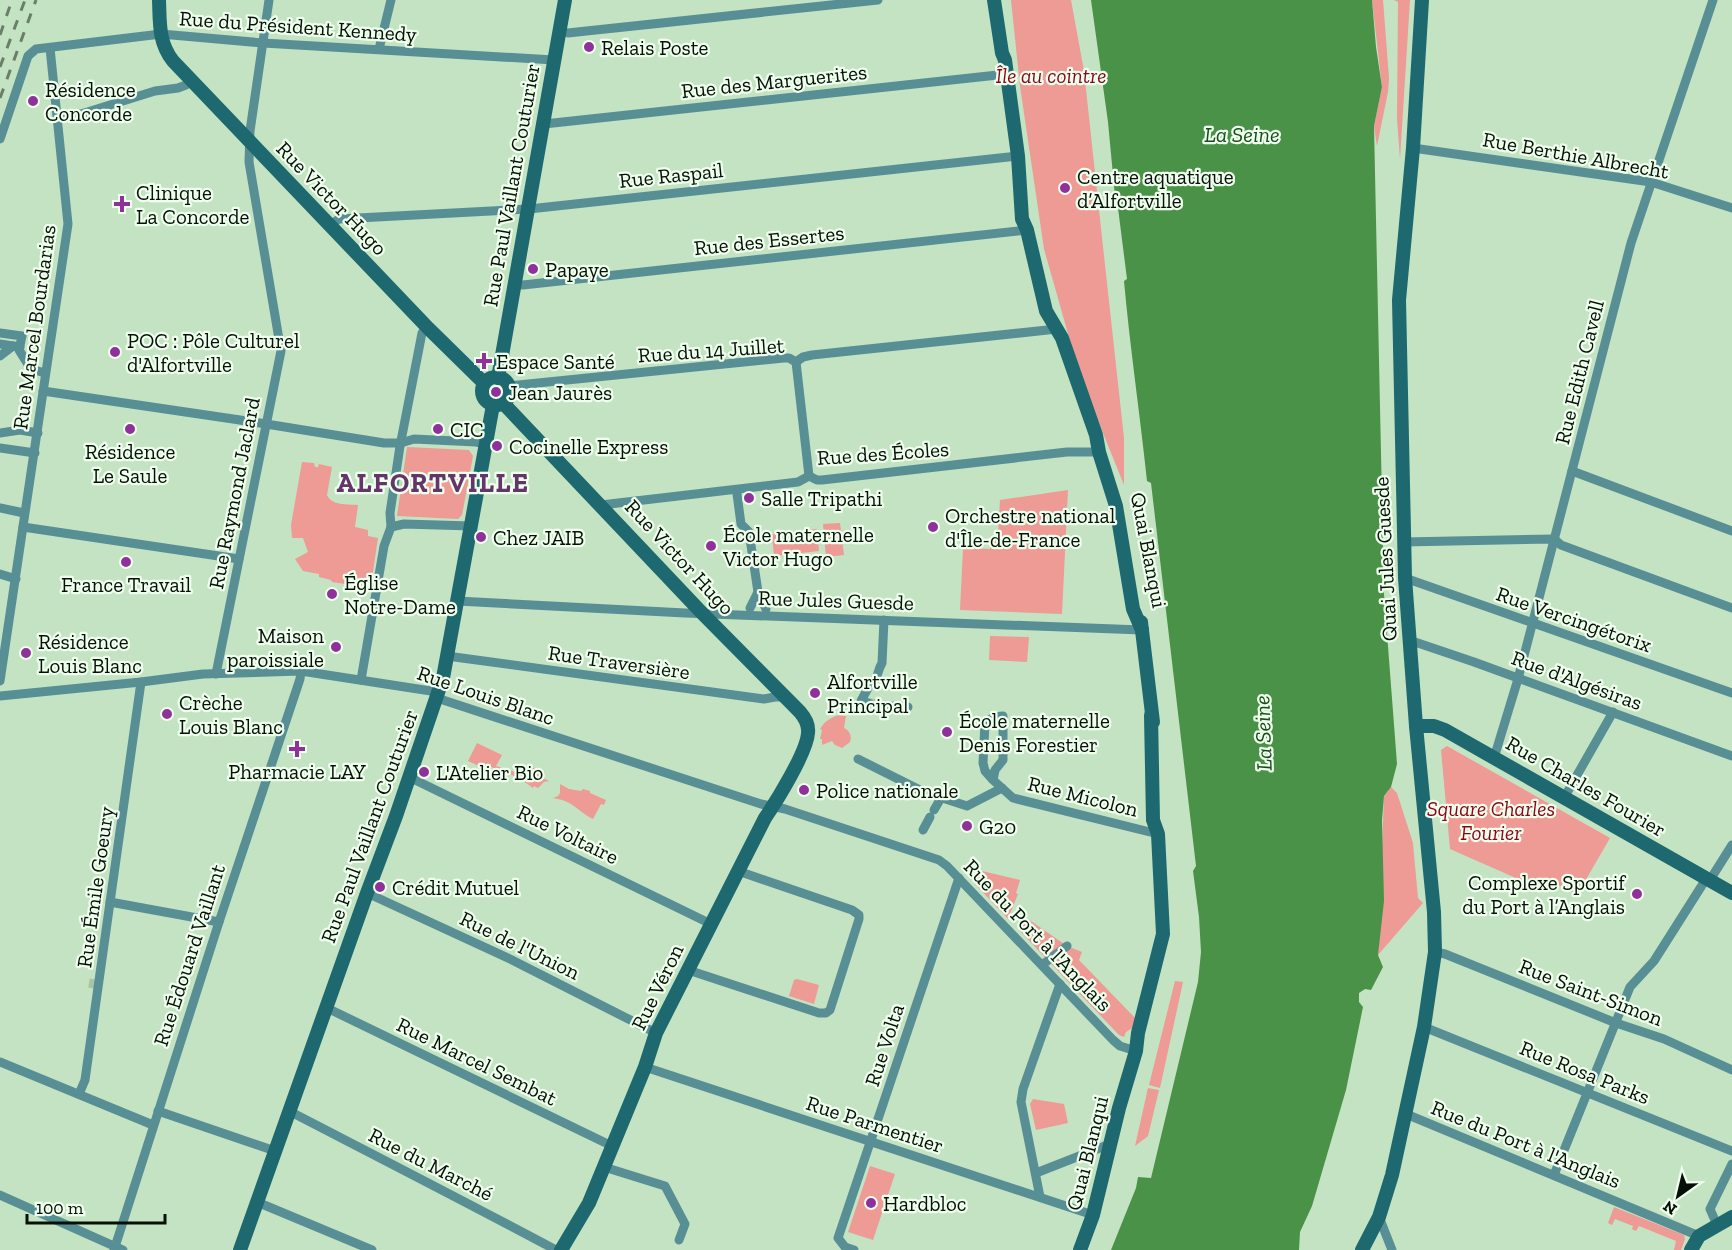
<svg xmlns="http://www.w3.org/2000/svg" width="1732" height="1250" font-family="'Zilla Slab',serif">
  <style>
    .green { fill: #ee9a95 }
    .water { fill: #499248 }
    .lines { fill: none; stroke-linecap: round; stroke-linejoin: round }
    .street-tunnel { stroke: #a8c3a6; stroke-width: 9; stroke-dasharray: 9 4.5; stroke-linecap: butt }
    .street { stroke: #588f95; stroke-width: 9 }
    .secondary { stroke: #1d696f; stroke-width: 14 }
    .rail { stroke: #6a7f69; stroke-width: 3; stroke-dasharray: 10 10; stroke-linecap: butt }
    .poi-dot { fill: #90319b; stroke: #efffee; stroke-width: 2 }
    .labels { text-anchor: middle; dominant-baseline: central; stroke-width: 4.5; stroke-linejoin: round; paint-order: stroke }
    .street-label { font-size: 21px; fill: #061006; stroke: #efffee }
    .poi-label { font-size: 21px; fill: #061006; stroke: #efffee; text-anchor: start }
    .park-label { font-size: 21px; font-style: italic; fill: #8d0419; stroke: #efffee }
    .water-label { font-size: 22px; font-style: italic; fill: #184c19; stroke: #efffee }
    .district-label { font-size: 27px; font-weight: bold; letter-spacing: 1.5px; fill: #643569; stroke: #efffee }
  </style>
  <rect width="100%" height="100%" fill="#c4e3c2"/>
  <!-- green -->
  <g class="green">
    <path d="M1011,0H1071L1084,71L1104,256L1124,438V485L1080,376L1044,249L1020,86Z"/>
    <path d="M1372,0H1383L1389,78L1388,92L1377,146L1374,126L1382,87Z"/>
    <path d="M1394,0H1410L1400,159L1397,119L1398,2Z"/>
    <path d="M407,447L469,450L473,456L462,515L458,519L397,516Z"/>
    <path d="M302,462L314,463L315,467H318L319,464L332,467L327,495C332,506 347,504 358,505L355,527L368,530V536L378,538L372,578L368,579L363,585L358,584L357,586L332,582L331,580L319,577V574L303,571L295,559L308,552L303,538H292L291,525Z"/>
    <path d="M1068,490L1062,614L960,610L963,548L990,549V536L998,534L1000,500Z"/>
    <path d="M840,523L844,555L826,557L823,524Z"/>
    <path d="M817,529L819,551L774,556L772,534Z"/>
    <path d="M990,636L1029,637L1027,662L989,660Z"/>
    <path d="M839,715L846,716L844,728C850,731 852,736 850,742L842,748L835,745L832,741L822,745V739H820L822,730L820,729C825,721 830,718 839,715Z"/>
    <path d="M477,743L502,755L496,766L528,776L531,767L545,772L543,778L549,781L544,782L538,788L534,786L533,788L519,778L489,766L486,769L468,761Z"/>
    <path d="M1447,746L1610,838L1577,895L1551,881L1545,891L1450,849L1441,750Z"/>
    <path d="M560,784L569,789L581,791L583,789L590,791V793L606,800L604,805L601,804L593,819C577,811 574,801 553,798L558,796L560,793Z"/>
    <path d="M1391,787L1397,793L1413,843L1418,898L1423,903L1378,955L1384,796Z"/>
    <path d="M982,871L1020,880L1016,893L1018,894L1008,919L975,884Z"/>
    <path d="M1028,919L1067,946L1082,952L1079,960L1137,1020L1134,1027L1126,1032L1124,1037L1119,1035L1019,930Z"/>
    <path d="M797,979L819,985L814,1004L789,996L794,980Z"/>
    <path d="M1175,981L1183,982L1160,1088L1149,1085Z"/>
    <path d="M1148,1088L1159,1090L1148,1136L1135,1146Z"/>
    <path d="M1033,1099L1064,1104L1068,1123L1036,1130L1030,1104Z"/>
    <path d="M870,1166L895,1174L873,1240L848,1232Z"/>
    <path d="M1614,1207L1684,1235L1685,1239L1681,1250H1674L1676,1241L1639,1226L1636,1231L1632,1229L1633,1226L1615,1219L1612,1225L1608,1223Z"/>
  </g>
  <!-- water -->
  <path class="water" d="M1091,0H1372L1376,47L1382,87L1374,126L1384,594L1397,764L1391,787L1384,796L1382,820L1384,901L1378,955L1383,967L1371,990L1365,989L1359,993V1002L1363,1007L1346,1090L1312,1206L1300,1232L1299,1250H1111L1136,1188L1138,1177L1151,1178L1198,982L1201,952L1199,917L1193,871L1196,866L1151,483L1147,481C1140,414 1130,348 1124,281L1127,279L1118,208L1116,207L1108,122Z"/>
  <g class="lines">
    <!-- street-tunnel -->
    <g class="street-tunnel">
      <path d="M869,703L894,706"/>
      <path d="M89,983L99,985"/>
    </g>
    <!-- street -->
    <g class="street">
      <path d="M560,31L568,33L577,32L878,0"/>
      <path d="M379,49L391,0"/>
      <path d="M58,118L81,114L155,91L178,88L186,85L191,80"/>
      <path d="M544,124L1007,74"/>
      <path d="M0,139L28,56L36,49L161,34L263,43L554,60"/>
      <path d="M1413,148L1651,182L1732,208"/>
      <path d="M330,225L339,219L529,209L1018,156"/>
      <path d="M516,284L523,285L1027,230"/>
      <path d="M0,333L22,336L19,350L31,369L45,373"/>
      <path d="M0,344L20,347"/>
      <path d="M0,356L13,346"/>
      <path d="M796,362L803,357L812,355L1057,329"/>
      <path d="M796,362L809,476"/>
      <path d="M508,386L784,358H789L796,362"/>
      <path d="M43,391L260,423L384,443H401L414,439L476,442L486,444"/>
      <path d="M0,433L20,430L38,433"/>
      <path d="M0,448L35,453"/>
      <path d="M1572,471L1732,531"/>
      <path d="M809,476L817,480H822L1067,452H1099"/>
      <path d="M737,494L741,524L749,532L758,592L750,608"/>
      <path d="M601,505L798,482L809,476"/>
      <path d="M0,508L24,513"/>
      <path d="M23,527L239,559"/>
      <path d="M391,527L404,524L471,526"/>
      <path d="M1403,542L1554,539L1561,545L1732,608"/>
      <path d="M0,574L16,579"/>
      <path d="M1405,578L1732,693"/>
      <path d="M758,592L766,609"/>
      <path d="M457,601L685,613L1142,630"/>
      <path d="M1409,640L1474,662L1732,756"/>
      <path d="M447,656L764,699L775,697H785"/>
      <path d="M216,674L281,351L249,162L250,131L269,0"/>
      <path d="M361,680L384,546L391,527L390,513L400,446L422,333L428,328"/>
      <path d="M0,681L68,224L50,48"/>
      <path d="M872,684C879,677 877,671 882,663L884,620"/>
      <path d="M868,688L861,701L869,703"/>
      <path d="M0,696L141,682L203,674L301,671L431,691L443,700L761,804L785,809L939,860L947,866L1113,1040L1120,1046L1136,1051"/>
      <path d="M894,706L908,707"/>
      <path d="M1494,758L1518,679L1631,243L1713,0"/>
      <path d="M858,759L924,792L967,806L1002,788"/>
      <path d="M409,777L711,924"/>
      <path d="M993,780L995,770L1003,760V716L994,717L985,723L983,763L985,771L993,780L1013,798L1158,834"/>
      <path d="M1564,798L1613,712"/>
      <path d="M934,810L941,798"/>
      <path d="M923,830L930,817"/>
      <path d="M1710,880L1732,845"/>
      <path d="M367,893L510,959L656,1033"/>
      <path d="M110,902L219,922"/>
      <path d="M1435,952L1445,954L1616,1023L1664,1039L1732,1070"/>
      <path d="M1042,965L1067,946"/>
      <path d="M688,970L819,1013H826L830,1010L859,919V915L852,910L738,871"/>
      <path d="M327,1008L612,1146"/>
      <path d="M1424,1027L1732,1151"/>
      <path d="M0,1062L153,1125"/>
      <path d="M645,1067L1093,1215"/>
      <path d="M79,1094L85,1080L141,682"/>
      <path d="M158,1111L275,1151"/>
      <path d="M289,1111C378,1157 468,1203 556,1250"/>
      <path d="M1406,1114L1699,1236"/>
      <path d="M604,1167L665,1186L685,1224L679,1240"/>
      <path d="M1036,1173L1110,1144"/>
      <path d="M1554,1175L1630,987L1654,961L1706,879"/>
      <path d="M0,1195L123,1250"/>
      <path d="M1040,1197L1021,1102L1023,1089L1060,984"/>
      <path d="M257,1202L372,1250"/>
      <path d="M1379,1217L1392,1250"/>
      <path d="M1717,1225L1710,1209L1732,1164"/>
      <path d="M114,1250L219,922L300,679L301,671"/>
      <path d="M854,1250L845,1247L838,1238L959,878"/>
    </g>
    <!-- secondary -->
    <g class="secondary">
      <path d="M159,0C160,22 158,42 173,61L428,328L484,383"/>
      <path d="M994,0L1002,53L1005,60L1018,156L1022,219L1027,230L1046,311L1062,338L1096,435L1099,452L1116,506L1133,609L1142,630"/>
      <circle cx="496" cy="391" r="14"/>
      <path d="M498,378L565,0"/>
      <path d="M503,403L701,612L800,712C805,718 809,724 808,733C807,752 776,802 765,818L656,1033L645,1067L589,1203L561,1250"/>
      <path d="M1141,622L1153,722"/>
      <path d="M1416,726H1434L1445,730L1732,893"/>
      <path d="M240,1250L367,893L396,816L443,678L493,405"/>
      <path d="M1080,1250L1093,1215L1119,1108L1136,1051L1138,1033L1163,934L1158,834L1153,820L1151,715"/>
      <path d="M1362,1250L1379,1217L1392,1175L1424,1027L1435,952L1434,912L1416,726L1405,578L1399,300L1413,148L1422,0"/>
      <path d="M1691,1250L1699,1236L1732,1217"/>
    </g>
    <!-- rail -->
    <g class="rail">
      <path d="M0,35L12,0"/>
      <path d="M0,67L25,0"/>
      <path d="M0,98L36,0"/>
    </g>
  </g>
  <!-- markers -->
  <g class="poi-dot">
    <circle cx="589" cy="47" r="6"/>
    <circle cx="33" cy="101" r="6"/>
    <circle cx="1065" cy="188" r="6"/>
    <path d="M119 195h6v6h6v6h-6v6h-6v-6h-6v-6h6z"/>
    <circle cx="533" cy="269" r="6"/>
    <circle cx="115" cy="352" r="6"/>
    <path d="M481 352h6v6h6v6h-6v6h-6v-6h-6v-6h6z"/>
    <circle cx="496" cy="392" r="6"/>
    <circle cx="130" cy="429" r="6"/>
    <circle cx="438" cy="429" r="6"/>
    <circle cx="497" cy="446" r="6"/>
    <circle cx="749" cy="498" r="6"/>
    <circle cx="933" cy="527" r="6"/>
    <circle cx="481" cy="537" r="6"/>
    <circle cx="711" cy="546" r="6"/>
    <circle cx="126" cy="562" r="6"/>
    <circle cx="332" cy="594" r="6"/>
    <circle cx="336" cy="647" r="6"/>
    <circle cx="26" cy="653" r="6"/>
    <circle cx="815" cy="693" r="6"/>
    <circle cx="167" cy="714" r="6"/>
    <circle cx="947" cy="732" r="6"/>
    <path d="M294 740h6v6h6v6h-6v6h-6v-6h-6v-6h6z"/>
    <circle cx="424" cy="772" r="6"/>
    <circle cx="804" cy="790" r="6"/>
    <circle cx="967" cy="826" r="6"/>
    <circle cx="380" cy="887" r="6"/>
    <circle cx="1637" cy="894" r="6"/>
    <circle cx="871" cy="1203" r="6"/>
  </g>
  <g class="labels">
    <!-- street labels -->
    <g class="street-label">
      <text transform="translate(298 26) rotate(4)">Rue du Président Kennedy</text>
      <text transform="translate(774 81) rotate(-6)">Rue des Marguerites</text>
      <text transform="translate(1576 155) rotate(10)">Rue Berthie Albrecht</text>
      <text transform="translate(671 175) rotate(-6)">Rue Raspail</text>
      <text transform="translate(511 185) rotate(-80)">Rue Paul Vaillant Couturier</text>
      <text transform="translate(332 198) rotate(46)">Rue Victor Hugo</text>
      <text transform="translate(769 240) rotate(-6)">Rue des Essertes</text>
      <text transform="translate(34 327) rotate(-82)">Rue Marcel Bourdarias</text>
      <text transform="translate(711 350) rotate(-4)">Rue du 14 Juillet</text>
      <text transform="translate(1579 372) rotate(-76)">Rue Edith Cavell</text>
      <text transform="translate(883 453) rotate(-4)">Rue des Écoles</text>
      <text transform="translate(234 493) rotate(-79)">Rue Raymond Jaclard</text>
      <text transform="translate(1149 550) rotate(79)">Quai Blanqui</text>
      <text transform="translate(680 557) rotate(47)">Rue Victor Hugo</text>
      <text transform="translate(1385 559) rotate(-93)">Quai Jules Guesde</text>
      <text transform="translate(836 600) rotate(2)">Rue Jules Guesde</text>
      <text transform="translate(1574 619) rotate(19)">Rue Vercingétorix</text>
      <text transform="translate(619 662) rotate(8)">Rue Traversière</text>
      <text transform="translate(1577 680) rotate(20)">Rue d'Algésiras</text>
      <text transform="translate(486 695) rotate(19)">Rue Louis Blanc</text>
      <text transform="translate(1586 786) rotate(30)">Rue Charles Fourier</text>
      <text transform="translate(1083 796) rotate(14)">Rue Micolon</text>
      <text transform="translate(369 826) rotate(-70)">Rue Paul Vaillant Couturier</text>
      <text transform="translate(568 834) rotate(26)">Rue Voltaire</text>
      <text transform="translate(95 887) rotate(-82)">Rue Émile Goeury</text>
      <text transform="translate(1038 935) rotate(46)">Rue du Port à l'Anglais</text>
      <text transform="translate(520 945) rotate(26)">Rue de l'Union</text>
      <text transform="translate(189 955) rotate(-72)">Rue Édouard Vaillant</text>
      <text transform="translate(657 987) rotate(-64)">Rue Véron</text>
      <text transform="translate(1591 992) rotate(21)">Rue Saint-Simon</text>
      <text transform="translate(884 1045) rotate(-72)">Rue Volta</text>
      <text transform="translate(477 1061) rotate(26)">Rue Marcel Sembat</text>
      <text transform="translate(1585 1072) rotate(22)">Rue Rosa Parks</text>
      <text transform="translate(875 1124) rotate(18)">Rue Parmentier</text>
      <text transform="translate(1526 1144) rotate(22)">Rue du Port à l'Anglais</text>
      <text transform="translate(1087 1153) rotate(-76)">Quai Blanqui</text>
      <text transform="translate(431 1164) rotate(27)">Rue du Marché</text>
    </g>
    <!-- poi labels -->
    <g class="poi-label">
      <text x="601" y="47">Relais Poste</text>
      <text x="45" y="89">Résidence<tspan x="45" dy="24">Concorde</tspan></text>
      <text x="1077" y="176">Centre aquatique<tspan x="1077" dy="24">d’Alfortville</tspan></text>
      <text x="136" y="192">Clinique<tspan x="136" dy="24">La Concorde</tspan></text>
      <text x="545" y="269">Papaye</text>
      <text x="127" y="340">POC : Pôle Culturel<tspan x="127" dy="24">d'Alfortville</tspan></text>
      <text x="496" y="361">Espace Santé</text>
      <text x="508" y="392">Jean Jaurès</text>
      <text x="450" y="429">CIC</text>
      <text x="509" y="446">Cocinelle Express</text>
      <text x="130" y="451" text-anchor="middle">Résidence<tspan x="130" dy="24">Le Saule</tspan></text>
      <text x="761" y="498">Salle Tripathi</text>
      <text x="945" y="515">Orchestre national<tspan x="945" dy="24">d'Île-de-France</tspan></text>
      <text x="723" y="534">École maternelle<tspan x="723" dy="24">Victor Hugo</tspan></text>
      <text x="493" y="537">Chez JAIB</text>
      <text x="344" y="582">Église<tspan x="344" dy="24">Notre-Dame</tspan></text>
      <text x="126" y="584" text-anchor="middle">France Travail</text>
      <text x="324" y="635" text-anchor="end">Maison<tspan x="324" dy="24">paroissiale</tspan></text>
      <text x="38" y="641">Résidence<tspan x="38" dy="24">Louis Blanc</tspan></text>
      <text x="827" y="681">Alfortville<tspan x="827" dy="24">Principal</tspan></text>
      <text x="179" y="702">Crèche<tspan x="179" dy="24">Louis Blanc</tspan></text>
      <text x="959" y="720">École maternelle<tspan x="959" dy="24">Denis Forestier</tspan></text>
      <text x="297" y="771" text-anchor="middle">Pharmacie LAY</text>
      <text x="436" y="772">L'Atelier Bio</text>
      <text x="816" y="790">Police nationale</text>
      <text x="979" y="826">G20</text>
      <text x="1625" y="882" text-anchor="end">Complexe Sportif<tspan x="1625" dy="24">du Port à l’Anglais</tspan></text>
      <text x="392" y="887">Crédit Mutuel</text>
      <text x="883" y="1203">Hardbloc</text>
    </g>
    <!-- park labels -->
    <g class="park-label">
      <text x="1051" y="75">Île au cointre</text>
      <text x="1491" y="808">Square Charles<tspan x="1491" dy="24">Fourier</tspan></text>
    </g>
    <!-- water labels -->
    <g class="water-label">
      <text x="1242" y="134">La Seine</text>
      <text transform="translate(1263 733) rotate(-92)">La Seine</text>
    </g>
    <!-- district labels -->
    <g class="district-label">
      <text x="433" y="483">ALFORTVILLE</text>
    </g>
  </g>
  <!-- north arrow -->
  <g transform="translate(1678 1196) rotate(214)" stroke="#efffee" stroke-width="4.5" paint-order="stroke">
  <path d="M0-4.5L10 22L0 15L-10 22Z" fill="#061006"/>
  <text y="-9" font-size="16" font-weight="bold" text-anchor="middle" fill="#061006">N</text>
  </g>
  <!-- scale -->
  <path d="M27 1214v9h138v-9" fill="none" stroke="#061006" stroke-width="3"/>
  <text x="36" y="1214" font-size="18" fill="#061006" stroke="#efffee" stroke-width="4.5" paint-order="stroke">100 m</text>
</svg>
